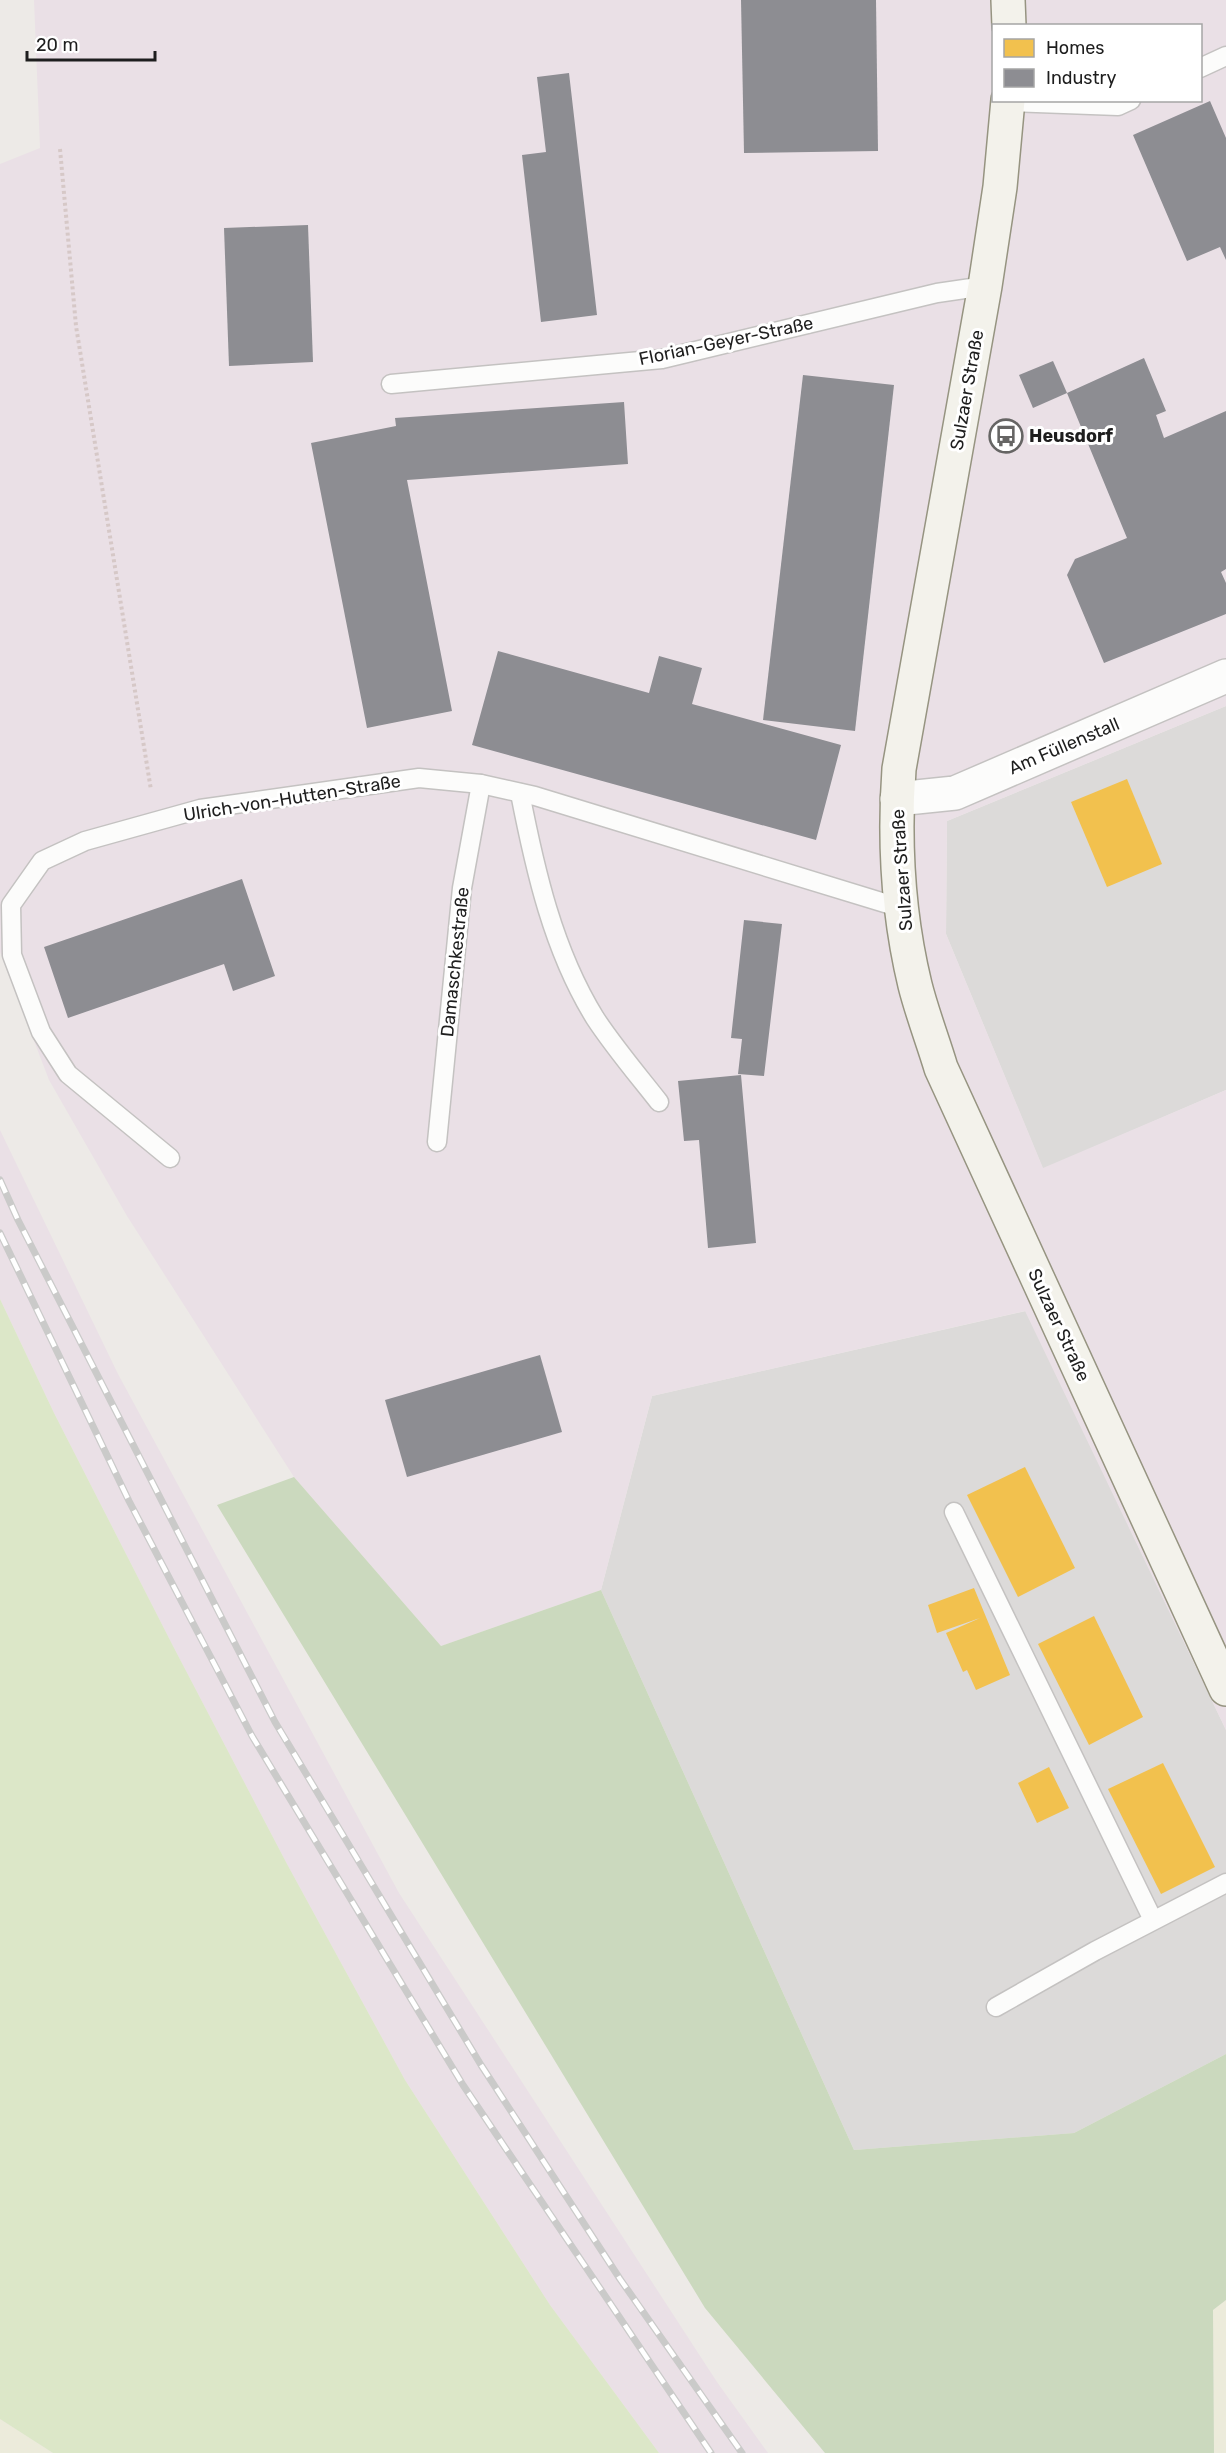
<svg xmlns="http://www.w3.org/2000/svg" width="1226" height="2453" font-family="Rubik,sans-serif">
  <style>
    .residential { fill: #dcdad9 }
    .industrial { fill: #eae0e6; fill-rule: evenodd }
    .farmland { fill: #ecebdb }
    .grass { fill: #dce7c8 }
    .forest { fill: #cbd9be }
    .homes { fill: #f2c14e }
    .industry { fill: #8d8d92 }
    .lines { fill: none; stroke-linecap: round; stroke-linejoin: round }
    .lane-casing { stroke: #c4c2c1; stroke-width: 21 }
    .street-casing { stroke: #c4c2c1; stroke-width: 36 }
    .secondary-casing { stroke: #969481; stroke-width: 36 }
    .path { stroke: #d6c8c7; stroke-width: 4; stroke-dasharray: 3 3; stroke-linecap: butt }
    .lane { stroke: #fcfcfb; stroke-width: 18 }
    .street { stroke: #fcfcfb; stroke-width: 33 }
    .secondary { stroke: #f3f2eb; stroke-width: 33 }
    .rail-casing { stroke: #cacac9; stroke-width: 7 }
    .rail { stroke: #fff; stroke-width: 4.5; stroke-dasharray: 14; stroke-linecap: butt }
    .labels { text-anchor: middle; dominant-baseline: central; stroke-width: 6; stroke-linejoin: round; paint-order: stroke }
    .street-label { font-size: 18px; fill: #1e1e1e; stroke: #fff }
    .poi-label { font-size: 18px; font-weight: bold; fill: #1e1e1e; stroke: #fff; text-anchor: start }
  </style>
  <rect width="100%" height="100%" fill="#edeae7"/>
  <!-- residential -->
  <g class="residential">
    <path d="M1226,706V1090L1043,1169L946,934L947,821Z"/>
    <path d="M1026,1311L1226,1730V2054L1074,2133L854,2150L601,1590L652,1396Z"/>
  </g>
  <!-- industrial -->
  <g class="industrial">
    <path d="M34,0H1226V706L947,821L946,934L1043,1168L1226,1090V1730L1025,1311L652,1396L601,1590L441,1646L294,1477L127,1216L49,1080L0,952V164L40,148ZM994,26H1200V100H994Z"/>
    <path d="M0,1130L118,1374L399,1893L717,2382L768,2453H659L550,2305L405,2080L287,1864L173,1646L54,1413L0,1299Z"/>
  </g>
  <!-- farmland -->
  <g class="farmland">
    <path d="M1226,2300V2453H1214L1213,2310Z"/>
    <path d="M0,2419L53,2453H0Z"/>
  </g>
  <!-- grass -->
  <path class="grass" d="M0,1299L54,1413L173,1646L287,1864L405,2080L550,2305L659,2453H53L0,2419Z"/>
  <!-- forest -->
  <path class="forest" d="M294,1477L441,1646L601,1590L854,2150L1074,2133L1226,2054V2300L1213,2310L1214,2453H825L705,2308L217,1505Z"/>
  <!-- homes -->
  <g class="homes">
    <path d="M1127,779L1162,864L1107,887L1071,802Z"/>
    <path d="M1025,1467L1075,1568L1018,1597L967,1495Z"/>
    <path d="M974,1588L1010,1675L976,1690L967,1670L963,1672L946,1633L980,1618L937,1633L928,1605Z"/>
    <path d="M1094,1616L1143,1717L1089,1745L1038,1644Z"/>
    <path d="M1163,1763L1215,1867L1161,1894L1108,1789Z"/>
    <path d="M1049,1767L1069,1808L1037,1823L1018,1783Z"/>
  </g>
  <!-- industry -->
  <g class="industry">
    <path d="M741,0H876L878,151L744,153Z"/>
    <path d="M569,73L597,315L541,322L522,155L546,152L537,77Z"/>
    <path d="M1210,101L1226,138V260L1220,247L1187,261L1133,135Z"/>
    <path d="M308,225L313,362L229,366L224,228Z"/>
    <path d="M1144,358L1166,411L1156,415L1164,438L1226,411V569L1221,572L1226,583V614L1104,663L1067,575L1075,559L1127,538L1067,393Z"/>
    <path d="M1053,361L1067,393L1033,408L1019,375Z"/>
    <path d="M803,375L894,385L855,731L763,720Z"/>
    <path d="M624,402L628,464L407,480L452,711L367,728L311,443L396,426L395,418Z"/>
    <path d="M498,651L649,693L659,656L702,668L692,704L841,745L816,840L472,745Z"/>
    <path d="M242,879L275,976L233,991L224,964L68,1018L44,947Z"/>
    <path d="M744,920L782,924L764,1076L738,1074L742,1039L731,1038Z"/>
    <path d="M741,1075L756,1243L708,1248L699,1140L684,1141L678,1081Z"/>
    <path d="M540,1355L562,1432L407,1477L385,1400Z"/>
  </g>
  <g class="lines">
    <defs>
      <g id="lane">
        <path d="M1200,68L1226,56"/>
        <path d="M1008,102L1118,106L1131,100"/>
        <path d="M391,384L662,359L937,293L985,286"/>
        <path d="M520,793C535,870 553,950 595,1018C614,1047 637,1074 659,1102"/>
        <path d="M437,1142L462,888L481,784"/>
        <path d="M170,1158L68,1074L41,1032L12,955L11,905L42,861L85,841L200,809L419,778L481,784L535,796L901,908"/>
        <path d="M954,1512L1153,1920"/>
        <path d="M996,2007L1095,1951L1226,1883"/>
      </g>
      <path id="street" d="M897,799L955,793L1226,676"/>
      <g id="secondary">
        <path d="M1008,0L1009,26"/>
        <path d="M1008,100L1000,187L985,286L899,769C894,840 898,915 915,985C922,1013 933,1041 941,1068L1226,1689"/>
      </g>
    </defs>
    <!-- lane casing -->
    <use href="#lane" class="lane-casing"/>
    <!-- street casing -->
    <use href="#street" class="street-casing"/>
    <!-- secondary casing -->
    <use href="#secondary" class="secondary-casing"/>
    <!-- path -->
    <path class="path" d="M60,149L76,326L151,790"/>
    <!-- lane -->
    <use href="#lane" class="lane"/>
    <!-- street -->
    <use href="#street" class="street"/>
    <!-- secondary -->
    <use href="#secondary" class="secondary"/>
    <defs>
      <g id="rail">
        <path d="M0,1180L18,1220L275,1722L481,2065L620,2279L742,2453"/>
        <path d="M0,1233L129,1501L252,1736L463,2085L711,2453"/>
      </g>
    </defs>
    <!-- rail casing -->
    <use href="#rail" class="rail-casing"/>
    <!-- rail -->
    <use href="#rail" class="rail"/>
  </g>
  <!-- icons -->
  <defs>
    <symbol id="bus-ring" viewBox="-11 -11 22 22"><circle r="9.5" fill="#fff" stroke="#666564" stroke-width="1.5"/><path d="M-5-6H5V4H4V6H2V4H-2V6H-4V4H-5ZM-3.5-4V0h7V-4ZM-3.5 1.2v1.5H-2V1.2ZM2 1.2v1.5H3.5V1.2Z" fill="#666564"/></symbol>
  </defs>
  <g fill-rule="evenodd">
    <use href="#bus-ring" x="987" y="417" width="38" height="38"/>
  </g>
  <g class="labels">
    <!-- street labels -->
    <g class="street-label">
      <text transform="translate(726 341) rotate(-12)">Florian-Geyer-Straße</text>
      <text transform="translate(967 390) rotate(-80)">Sulzaer Straße</text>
      <text transform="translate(1064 746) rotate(-23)">Am Füllenstall</text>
      <text transform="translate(292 798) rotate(-9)">Ulrich-von-Hutten-Straße</text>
      <text transform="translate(902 870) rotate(-94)">Sulzaer Straße</text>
      <text transform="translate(455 962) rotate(-84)">Damaschkestraße</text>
      <text transform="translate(1059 1325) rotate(65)">Sulzaer Straße</text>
    </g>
    <!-- poi labels -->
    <g class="poi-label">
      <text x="1029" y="436">Heusdorf</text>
    </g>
  </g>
  <!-- legend -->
  <rect x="992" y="24" width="210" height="78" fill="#ffffff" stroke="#a5a5a5" stroke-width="1.5"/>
  <rect x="1004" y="39" width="30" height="18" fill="#f2c14e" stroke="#a5a5a5" stroke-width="1.5"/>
  <text x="1046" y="54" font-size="18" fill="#1e1e1e">Homes</text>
  <rect x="1004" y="69" width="30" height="18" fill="#8d8d92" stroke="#a5a5a5" stroke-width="1.5"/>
  <text x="1046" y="84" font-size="18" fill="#1e1e1e">Industry</text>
  <!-- scale -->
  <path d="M27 51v9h128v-9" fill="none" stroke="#1e1e1e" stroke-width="3"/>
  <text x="36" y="51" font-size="18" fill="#1e1e1e" stroke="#ffffff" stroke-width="4.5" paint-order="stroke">20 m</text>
</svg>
